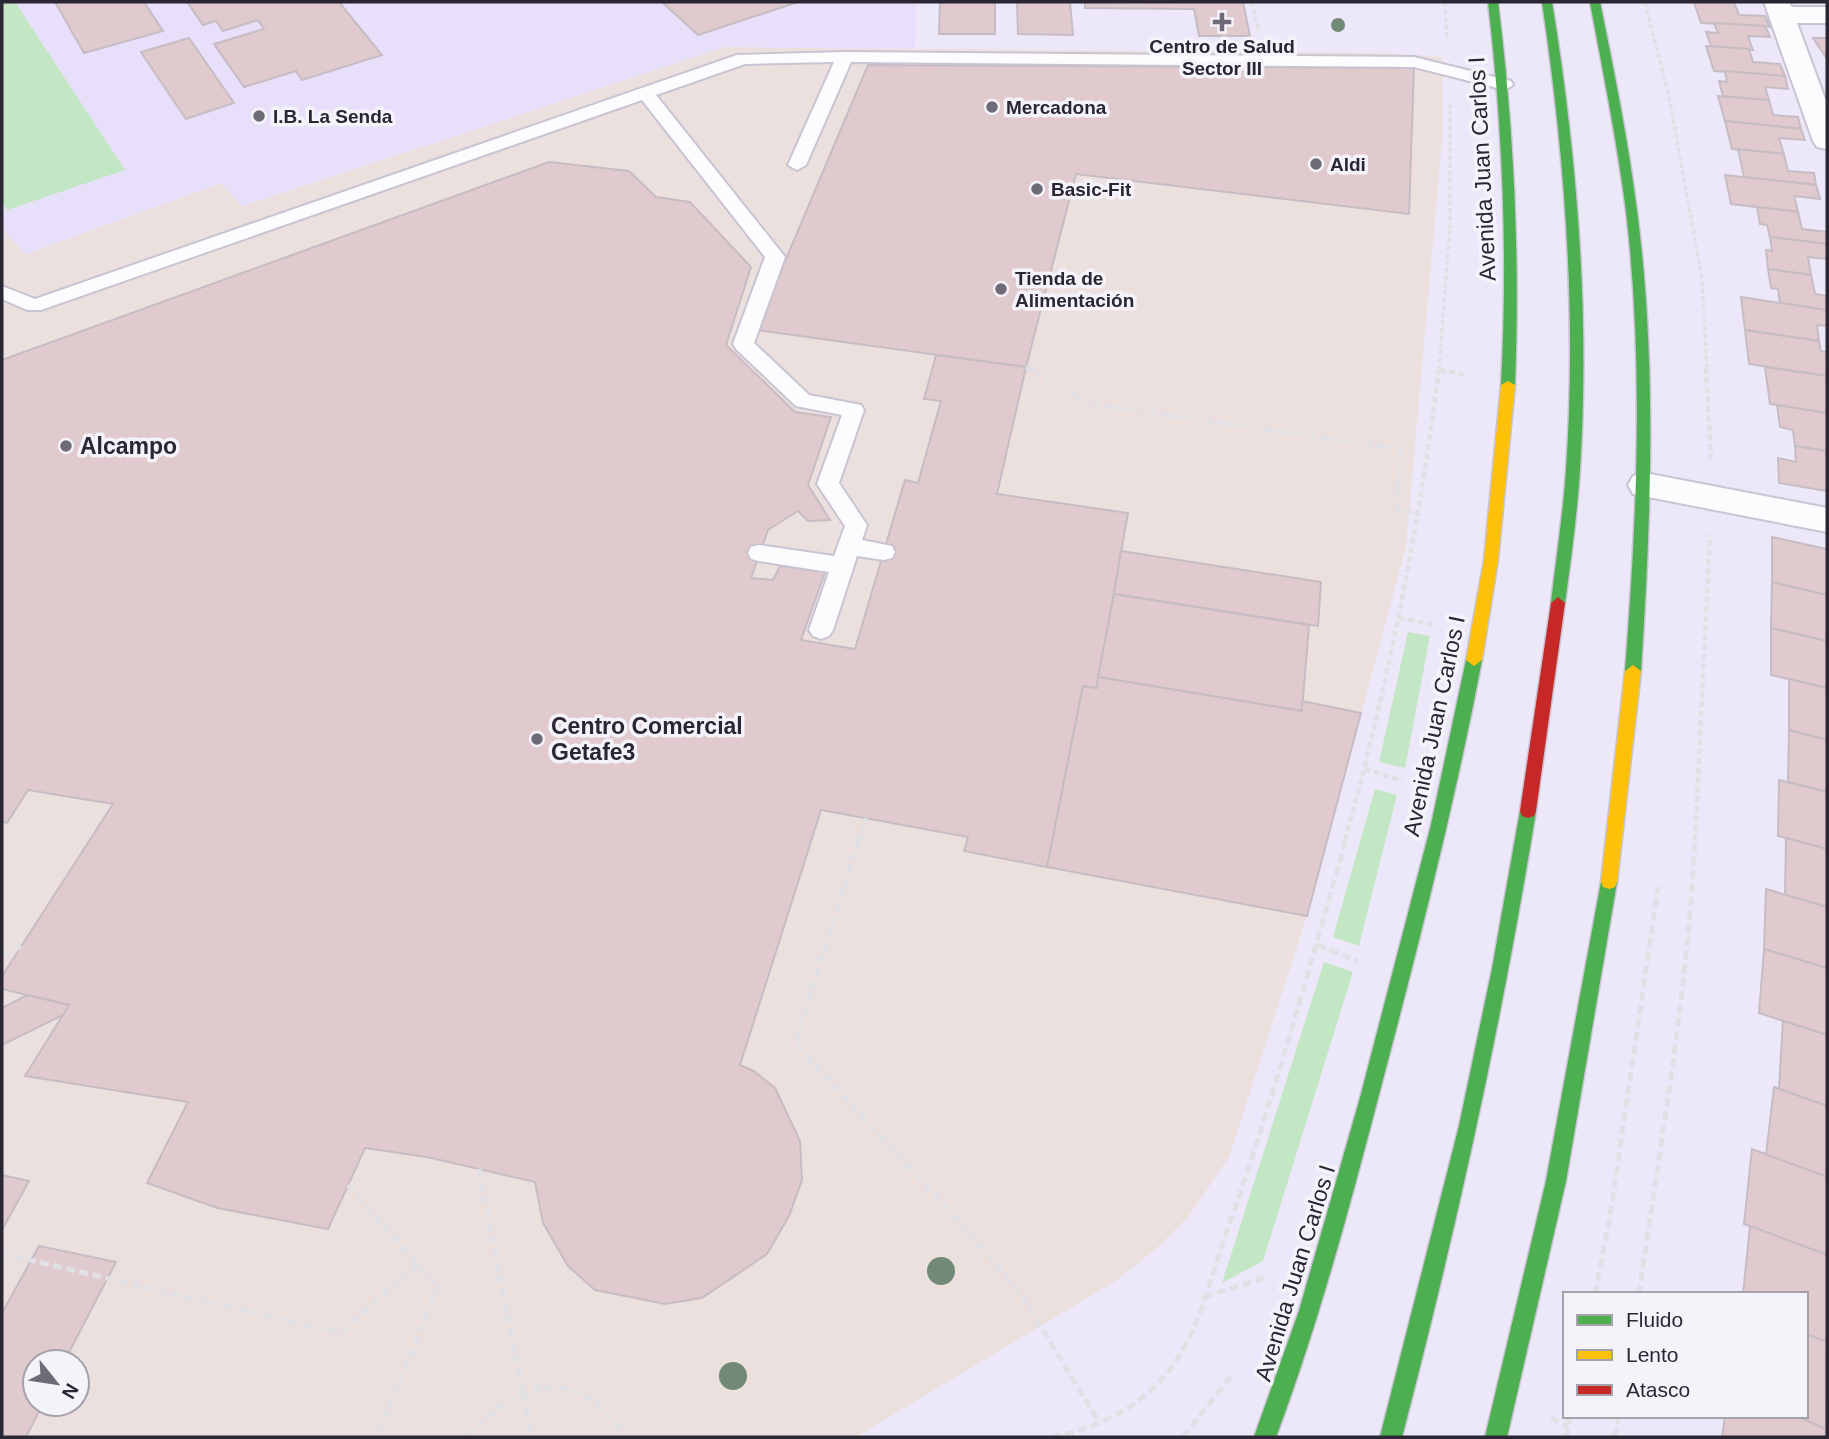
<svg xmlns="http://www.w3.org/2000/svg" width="1829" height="1439" font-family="Arial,sans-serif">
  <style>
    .commercial { fill: #ece0df; fill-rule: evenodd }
    .built { fill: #e8e0fa }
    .green { fill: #c3e6c5 }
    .building { fill: #e0cace; stroke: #c6bcc3; stroke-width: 2 }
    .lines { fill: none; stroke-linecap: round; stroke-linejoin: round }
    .lane-casing { stroke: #c9c4d2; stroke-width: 4 }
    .street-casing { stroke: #c9c4d2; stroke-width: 4 }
    .fast-casing { stroke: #c9c4d2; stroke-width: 3 }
    .slow-casing { stroke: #c9c4d2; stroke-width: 3 }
    .jam-casing { stroke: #c9c4d2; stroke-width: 3 }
    .path-far2 { stroke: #e1e0e5; stroke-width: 3.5; stroke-dasharray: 5 2.5; stroke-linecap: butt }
    .path-far1 { stroke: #e1e0e5; stroke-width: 4.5; stroke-dasharray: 6 3.5; stroke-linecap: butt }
    .path { stroke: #e1e0e5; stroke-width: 5; stroke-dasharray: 9 4.5; stroke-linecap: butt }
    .lane { fill: #fcfcfe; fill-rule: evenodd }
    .street { fill: #fcfcfe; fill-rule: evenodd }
    .fast { fill: #4caf50; fill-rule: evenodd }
    .slow { fill: #ffc107; fill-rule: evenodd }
    .jam { fill: #c62828; fill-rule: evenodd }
    .tree { fill: #718975 }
    .poi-dot { fill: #6e6a78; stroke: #f5f3fa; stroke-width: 2.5 }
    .labels { text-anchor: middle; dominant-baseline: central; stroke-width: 7; stroke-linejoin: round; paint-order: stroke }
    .far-poi-label { font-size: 19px; font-weight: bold; fill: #2a2633; stroke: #f5f3fa; text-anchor: start }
    .street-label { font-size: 23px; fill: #2a2633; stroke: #f5f3fa }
    .poi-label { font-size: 23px; font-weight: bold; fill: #2a2633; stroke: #f5f3fa; text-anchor: start }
  </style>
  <rect width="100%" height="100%" fill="#ede8f9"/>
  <!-- commercial -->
  <path class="commercial" d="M725,47L1385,53L1442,57L1443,130L1406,547L1307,916L1229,1157L1189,1216L1157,1248L1117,1280L856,1437H2V228L26,254L221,183L243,206ZM35,1362H77V1404H35Z"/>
  <!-- built -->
  <path class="built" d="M2,2H917L915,49L725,47L242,206L221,183L25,254L2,228Z"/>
  <!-- green -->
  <g class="green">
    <path d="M2,2H15L125,170L7,210L2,201Z"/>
    <path d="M1408,632L1430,636L1405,768L1379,762Z"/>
    <path d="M1375,789L1397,795L1359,946L1333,937Z"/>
    <path d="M1324,962L1353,972L1263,1261L1222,1283Z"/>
  </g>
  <!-- building -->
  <g class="building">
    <path d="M55,2H144L163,31L84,53Z"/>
    <path d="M187,2H339L382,55L302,80L296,71L244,87L214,44L264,29L258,20L223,31L216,21L203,25Z"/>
    <path d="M662,2H798L698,35Z"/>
    <path d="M940,2H995V34H939Z"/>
    <path d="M1017,2H1070L1073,35L1018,34Z"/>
    <path d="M1085,2H1243L1250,36H1199L1194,9L1085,8Z"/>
    <path d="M1694,2H1734L1739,15L1765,16L1770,27L1701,23Z"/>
    <path d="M1714,23L1765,26L1770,37L1748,36L1753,50L1711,46L1706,32L1718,33Z"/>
    <path d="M189,38L234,103L186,119L141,52Z"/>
    <path d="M1813,38H1827V59Z"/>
    <path d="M1706,46L1749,49L1753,62L1780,64L1785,76L1714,71Z"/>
    <path d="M868,65L1414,68L1409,214L1076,174L1026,367L756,330Z"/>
    <path d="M1725,71L1785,76L1788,89L1765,87L1769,100L1723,96L1719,81L1727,82Z"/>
    <path d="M1718,96L1769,100L1773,115L1798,117L1801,129L1725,121Z"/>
    <path d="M1725,121L1801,129L1805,140L1779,138L1784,154L1732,149Z"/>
    <path d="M1738,149L1784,154L1788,171L1814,173L1816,185L1744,177Z"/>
    <path d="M549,162L629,171L656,197L690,202L751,267L726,345L795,412L831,417L808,485L830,520L808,521L798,511L768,530L751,578L773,580L780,566L825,572L801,640L855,649L905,480L918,483L941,401L924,399L936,355L1026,367L997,494L1128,513L1097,688L1083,686L1047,867L964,851L968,837L821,810L740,1065L754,1071L775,1088L800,1141L802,1180L789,1216L767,1254L702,1298L665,1304L595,1290L568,1266L543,1223L535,1182L427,1157L365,1148L328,1229L217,1208L147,1183L188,1102L25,1076L69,1005L2,989V976L113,804L28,790L7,823L2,822V360Z"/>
    <path d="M1725,175L1816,185L1820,199L1794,196L1798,212L1731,204Z"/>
    <path d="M1757,207L1798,212L1802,229L1827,232V244L1770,237L1767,225L1760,224Z"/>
    <path d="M1770,237L1827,244V259L1808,257L1811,275L1768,269L1766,250L1772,251Z"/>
    <path d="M1768,269L1811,275L1815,294L1827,296V310L1780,303L1778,289L1771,288Z"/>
    <path d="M1741,297L1827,310V326L1817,325L1819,341L1745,330Z"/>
    <path d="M1745,330L1819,341L1821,351L1827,352V376L1749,364Z"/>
    <path d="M1765,367L1827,376V413L1770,404Z"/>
    <path d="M1777,405L1827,413V451L1795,446L1793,430L1780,427Z"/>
    <path d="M1795,446L1827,451V491L1779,483L1778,458L1796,462Z"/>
    <path d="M1772,537L1827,549V595L1772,582Z"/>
    <path d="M1121,551L1321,582L1318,626L1114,594Z"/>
    <path d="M1772,582L1827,595V641L1771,628Z"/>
    <path d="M1114,594L1309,625L1302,711L1098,677Z"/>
    <path d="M1771,628L1827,641V688L1771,675Z"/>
    <path d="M1098,677L1302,711V701L1361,713L1307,916L1047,867L1083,686L1097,688Z"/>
    <path d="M1789,679L1827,688V740L1789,730Z"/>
    <path d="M1789,730L1827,740V792L1788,782Z"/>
    <path d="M1779,780L1827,792V849L1778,836Z"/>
    <path d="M1786,838L1827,849V907L1785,895Z"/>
    <path d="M1766,889L1827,907V968L1764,949Z"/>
    <path d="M1764,949L1827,968V1035L1759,1013Z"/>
    <path d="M27,995L69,1005L63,1015L2,1045V1008Z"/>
    <path d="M1783,1021L1827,1035V1106L1779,1089Z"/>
    <path d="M1774,1087L1827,1106V1177L1766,1155Z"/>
    <path d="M1752,1149L1827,1177V1255L1744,1224Z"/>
    <path d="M2,1175L29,1181L2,1230Z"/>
    <path d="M1750,1226L1827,1255V1342L1806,1334V1294H1743Z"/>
    <path d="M39,1246L116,1262L64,1362H35V1404H43L26,1437H2V1313Z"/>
    <path d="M1806,1334L1827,1342L1826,1429L1796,1416H1806Z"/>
    <path d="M1725,1416H1796L1826,1429L1825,1437H1722Z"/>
  </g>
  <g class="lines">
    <defs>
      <path id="lane" d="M845,52L1414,57L1511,81L1513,85L1505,90L1414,67L851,62L806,165L797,170L788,165L834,62L745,64L656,95L785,257L754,343L809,395L861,405L864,410L839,483L867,525L862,540L892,546L895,552L892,558L884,560L857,556L833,630L829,636L821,639L813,636L809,630L829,572L759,561L751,559L748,553L751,547L759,545L834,556L845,526L817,484L842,415L796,406L736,349L733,344L765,257L642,100L41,310H27L2,299V286L35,299L737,55Z"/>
      <g id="street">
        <path d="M1764,2H1789L1792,7H1827V23H1797L1827,104V149L1817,147L1813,141Z"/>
        <path d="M1645,473L1827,508V532L1633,494L1628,485L1633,476Z"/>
      </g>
      <g id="fast">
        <path d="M1488,2H1498C1514,130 1520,256 1515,385L1508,389L1501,385C1508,257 1503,130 1488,2Z"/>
        <path d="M1542,2H1552C1577,156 1590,314 1580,470C1577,515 1571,559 1565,603L1558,609L1551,603C1556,559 1563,515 1566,470C1577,314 1565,156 1542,2Z"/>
        <path d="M1590,2H1600C1614,71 1628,140 1637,211C1657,363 1651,518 1641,671L1633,677L1625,671C1637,518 1644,364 1626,211C1617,140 1603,72 1590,2Z"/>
        <path d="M1474,654L1482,660C1455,802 1419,943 1382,1083C1351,1202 1319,1322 1276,1437H1254L1299,1311L1360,1098L1431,825L1466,660Z"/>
        <path d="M1528,804L1534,806L1536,811C1502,1022 1456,1230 1402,1437H1380L1459,1126L1492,969L1520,811L1522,806Z"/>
        <path d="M1609,875L1615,877L1617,882L1566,1181L1507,1437H1485L1546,1181L1601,882L1603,877Z"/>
      </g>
      <g id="slow">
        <path d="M1508,381L1515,385L1498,560L1482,660L1474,666L1466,660L1484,560L1501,385Z"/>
        <path d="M1633,665L1641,671L1617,882L1615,887L1609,889L1603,887L1601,882L1625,671Z"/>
      </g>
      <path id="jam" d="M1558,597L1565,603L1536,811L1534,816L1528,818L1522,816L1520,811L1551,603Z"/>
    </defs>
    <!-- lane casing -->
    <use href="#lane" class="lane-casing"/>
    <!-- street casing -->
    <use href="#street" class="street-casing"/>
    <!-- fast casing -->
    <use href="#fast" class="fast-casing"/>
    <!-- slow casing -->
    <use href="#slow" class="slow-casing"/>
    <!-- jam casing -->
    <use href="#jam" class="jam-casing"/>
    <!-- path-far2 -->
    <g class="path-far2">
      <path d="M1252,2L1259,32"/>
      <path d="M1445,2L1447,40"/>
      <path d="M1645,2L1670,102L1702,279L1707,370"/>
      <path d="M1026,367L1031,370"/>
      <path d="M1439,370L1450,225V101"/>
    </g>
    <!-- path-far1 -->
    <g class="path-far1">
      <path d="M1028,368L1091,404L1401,449L1396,509L1420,513"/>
      <path d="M1706,368L1711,460"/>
      <path d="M1440,370L1467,375"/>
      <path d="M1399,618L1435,625"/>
      <path d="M1365,769L1403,781"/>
      <path d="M859,840L866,818"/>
      <path d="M1345,840C1388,685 1419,528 1439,368"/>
      <path d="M1695,840L1710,535"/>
    </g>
    <!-- path -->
    <g class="path">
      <path d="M859,839L795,1043L977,1241L1022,1296L1099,1422"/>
      <path d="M1317,945L1358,961"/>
      <path d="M2,956L21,946"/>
      <path d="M479,1169L532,1437"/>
      <path d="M348,1185L438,1287L377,1437"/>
      <path d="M2,1250L8,1255L341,1333L418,1263"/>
      <path d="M1595,1294L1611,1210L1658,887"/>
      <path d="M1639,1294C1660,1143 1688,991 1695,839"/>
      <path d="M1204,1297L1267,1277"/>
      <path d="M1551,1418L1568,1426"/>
      <path d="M467,1437C521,1378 577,1364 626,1437"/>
      <path d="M1052,1437C1096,1429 1141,1407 1169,1371C1198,1334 1209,1283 1224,1239C1271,1108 1308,973 1346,839"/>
      <path d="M1183,1437L1231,1376"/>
      <path d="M1566,1437L1570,1416"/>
      <path d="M1615,1437L1619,1416"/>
    </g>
    <!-- lane -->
    <use href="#lane" class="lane"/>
    <!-- street -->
    <use href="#street" class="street"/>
    <!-- fast -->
    <use href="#fast" class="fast"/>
    <!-- slow -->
    <use href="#slow" class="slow"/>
    <!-- jam -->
    <use href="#jam" class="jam"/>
  </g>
  <!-- trees -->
  <g class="tree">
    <circle cx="1338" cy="25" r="7"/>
    <circle cx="941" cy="1271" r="14"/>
    <circle cx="733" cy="1376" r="14"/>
  </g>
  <!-- markers -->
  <g class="poi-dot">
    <path d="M1218.5 11.5h7v7h7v7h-7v7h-7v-7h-7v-7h7z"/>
    <circle cx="992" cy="107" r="7"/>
    <circle cx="259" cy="116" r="7"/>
    <circle cx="1316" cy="164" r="7"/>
    <circle cx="1037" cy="189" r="7"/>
    <circle cx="1001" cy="289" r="7"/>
    <circle cx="66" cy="446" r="7"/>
    <circle cx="537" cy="739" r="7"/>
  </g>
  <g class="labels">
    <!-- far-poi labels -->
    <g class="far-poi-label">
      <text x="1222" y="46" text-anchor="middle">Centro de Salud<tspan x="1222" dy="22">Sector III</tspan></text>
      <text x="1006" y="107">Mercadona</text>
      <text x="273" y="116">I.B. La Senda</text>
      <text x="1330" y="164">Aldi</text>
      <text x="1051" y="189">Basic-Fit</text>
      <text x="1015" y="278">Tienda de<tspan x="1015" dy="22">Alimentación</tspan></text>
    </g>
    <!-- street labels -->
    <g class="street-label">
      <text transform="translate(1482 169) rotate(-93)">Avenida Juan Carlos I</text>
      <text transform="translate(1434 726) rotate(-78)">Avenida Juan Carlos I</text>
      <text transform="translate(1295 1273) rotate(-73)">Avenida Juan Carlos I</text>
    </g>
    <!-- poi labels -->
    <g class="poi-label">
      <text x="80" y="446">Alcampo</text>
      <text x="551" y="726">Centro Comercial<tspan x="551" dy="26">Getafe3</tspan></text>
    </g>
  </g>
  <!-- border -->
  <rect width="1829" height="1439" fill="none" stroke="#2a2633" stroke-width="7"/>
  <!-- legend -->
  <rect x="1563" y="1292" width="245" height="126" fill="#f5f3fa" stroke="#a4a1aa" stroke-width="2"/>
  <rect x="1577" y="1315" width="35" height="10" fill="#4caf50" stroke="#a4a1aa" stroke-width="2"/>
  <text x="1626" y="1327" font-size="21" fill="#2a2633">Fluido</text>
  <rect x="1577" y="1350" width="35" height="10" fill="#ffc107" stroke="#a4a1aa" stroke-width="2"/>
  <text x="1626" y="1362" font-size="21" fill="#2a2633">Lento</text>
  <rect x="1577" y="1385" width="35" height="10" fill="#c62828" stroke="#a4a1aa" stroke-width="2"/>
  <text x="1626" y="1397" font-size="21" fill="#2a2633">Atasco</text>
  <!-- north arrow -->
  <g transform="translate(56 1383) rotate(120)"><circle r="33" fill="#f5f3fa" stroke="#a4a1aa" stroke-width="2"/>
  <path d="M0-5L12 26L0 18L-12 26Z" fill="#6e6a78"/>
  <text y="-10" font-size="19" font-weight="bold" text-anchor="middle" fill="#2a2633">N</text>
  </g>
</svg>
